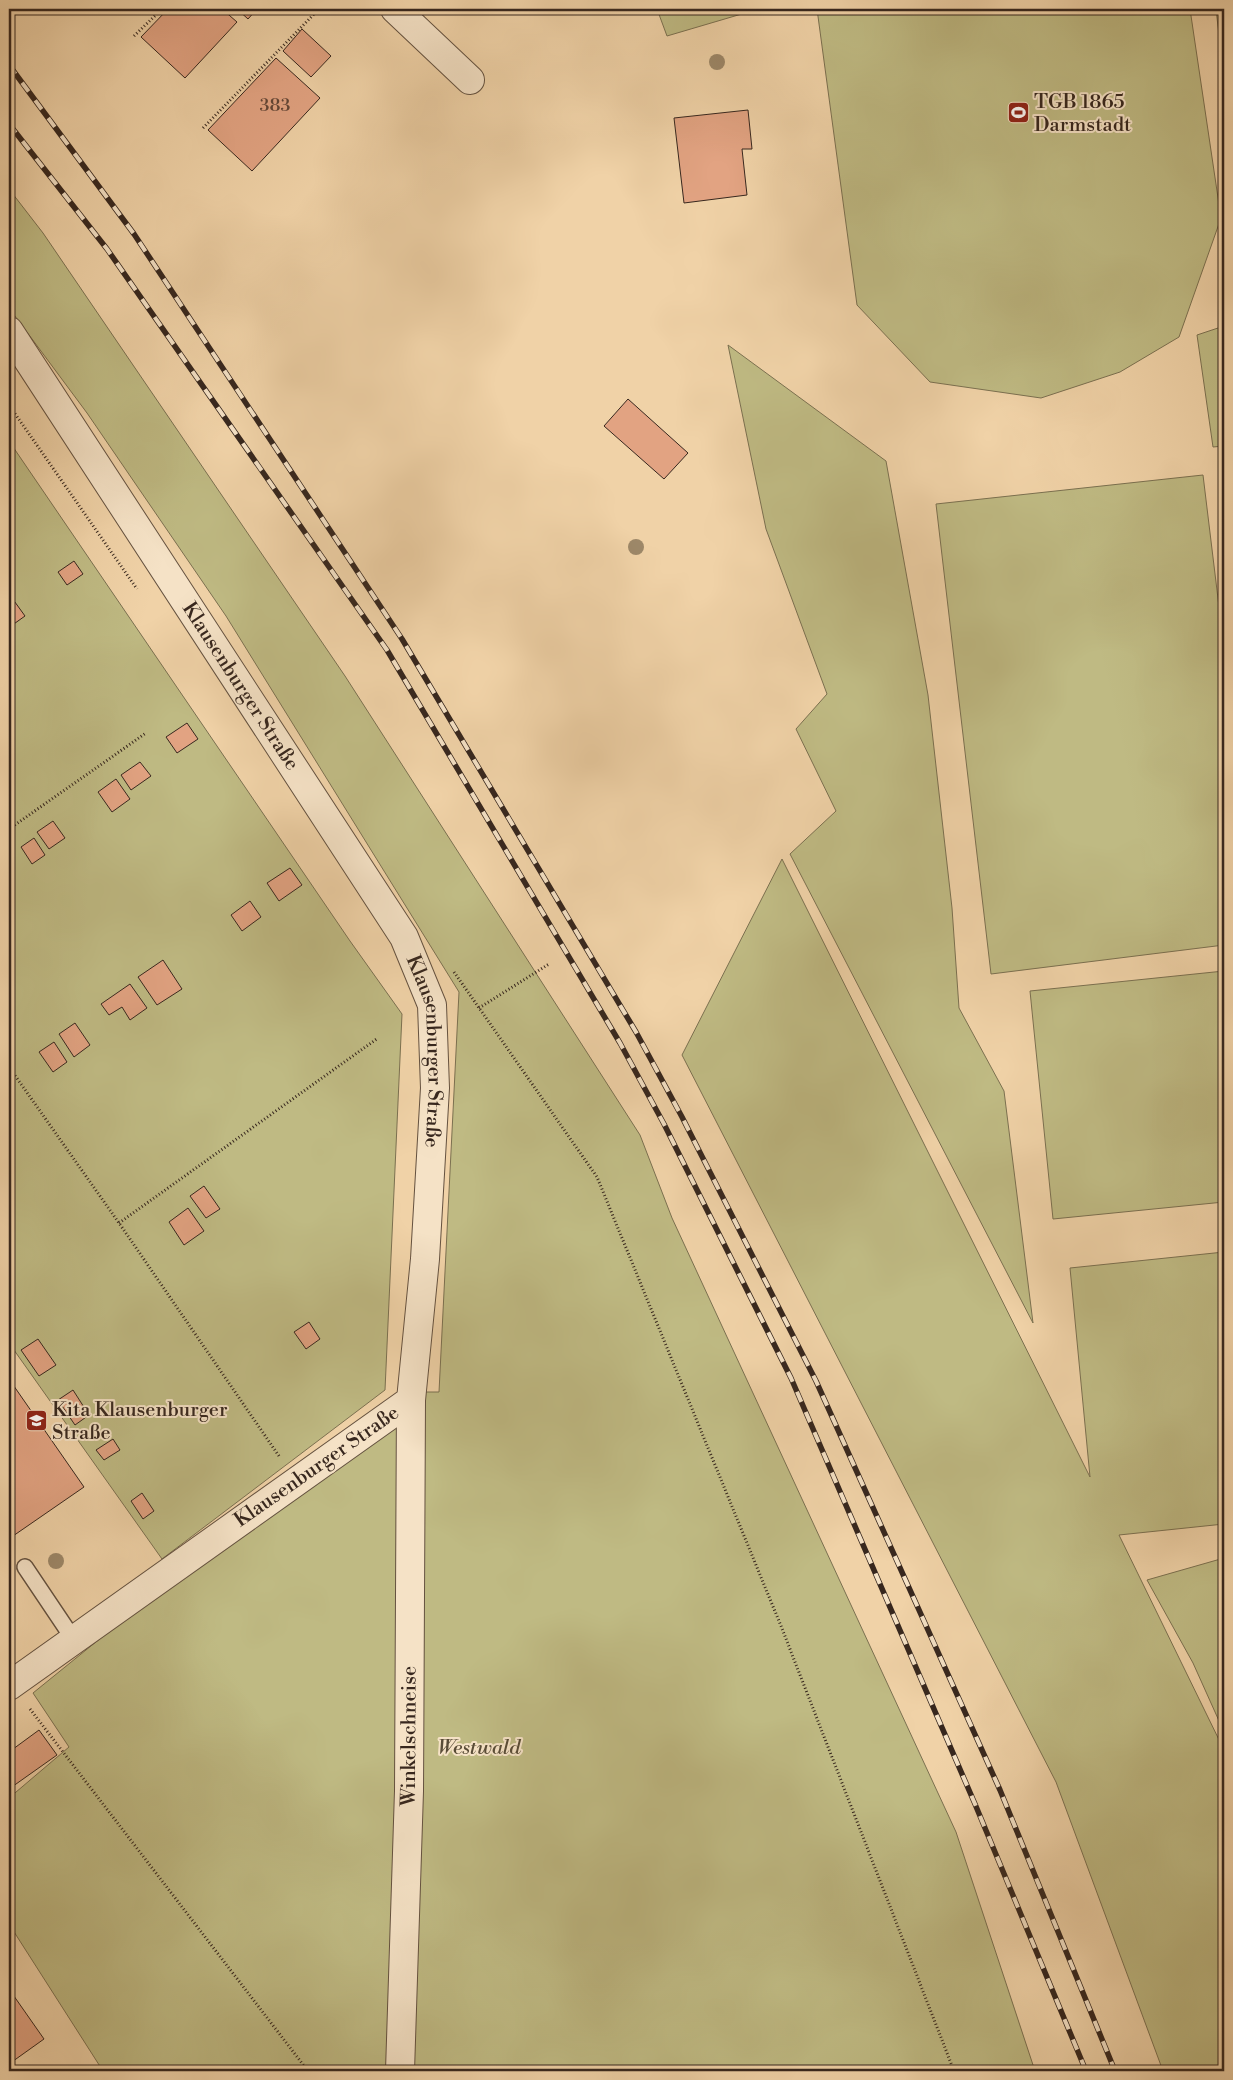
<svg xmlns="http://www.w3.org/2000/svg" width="1233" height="2080" font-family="'Libre Bodoni',serif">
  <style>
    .green { fill: #bfba83; stroke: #7b7050 }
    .building { fill: #e2a382; stroke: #37271e }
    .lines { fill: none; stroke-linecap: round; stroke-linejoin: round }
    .service-casing { stroke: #655240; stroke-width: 18 }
    .minor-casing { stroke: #655240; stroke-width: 30 }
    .path { stroke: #37271e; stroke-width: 3; stroke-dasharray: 1 2.5; stroke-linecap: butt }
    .service { stroke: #f5e2c6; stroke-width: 15 }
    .minor { stroke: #f5e2c6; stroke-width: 28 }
    .rail-casing { stroke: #37271e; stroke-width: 5.5 }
    .rail { stroke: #f5e2c6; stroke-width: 4; stroke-dasharray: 11; stroke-linecap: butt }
    .tree { fill: #9d8869 }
    .labels { text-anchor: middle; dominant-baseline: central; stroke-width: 4; stroke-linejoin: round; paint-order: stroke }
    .number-label { font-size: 18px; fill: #624637 }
    .poi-label { font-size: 20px; fill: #37271e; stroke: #f5e2c6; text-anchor: start }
    .street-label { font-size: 20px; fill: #37271e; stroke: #f5e2c6 }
    .park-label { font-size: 20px; font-style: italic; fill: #594c37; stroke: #f5e2c6 }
  </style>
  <rect width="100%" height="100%" fill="#f0d2a7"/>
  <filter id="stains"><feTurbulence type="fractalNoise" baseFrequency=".004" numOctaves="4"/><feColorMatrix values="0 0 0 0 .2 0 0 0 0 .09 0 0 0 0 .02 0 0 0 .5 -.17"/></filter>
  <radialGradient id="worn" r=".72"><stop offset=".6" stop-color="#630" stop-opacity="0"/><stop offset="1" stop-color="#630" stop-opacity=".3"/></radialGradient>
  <!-- green -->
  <g class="green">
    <path d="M657,9H745V13L667,36Z"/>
    <path d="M817,9H1190L1221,218L1179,337L1120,372L1041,398L930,382L857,305Z"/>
    <path d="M1216,9H1224V79Z"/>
    <path d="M9,189L43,233L345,676L640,1135L672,1218L956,1832L1035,2071H103L9,1924V1798L69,1747L33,1693L404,1392H439L459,992L226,616L87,413L9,308Z"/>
    <path d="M1224,326V446L1213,447L1197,335Z"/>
    <path d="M728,345L886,461L928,695L952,908L959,1008L1004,1091L1033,1323L790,854L836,811L796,729L827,694L766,529Z"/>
    <path d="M9,441L350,941L402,1014L385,1390L162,1559L9,1343Z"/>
    <path d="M1203,475L1224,648V945L991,974L936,504Z"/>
    <path d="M782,859L1090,1477L1070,1268L1224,1252V1524L1119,1535L1224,1750V2071H1163L1056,1782L682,1055Z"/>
    <path d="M1224,971V1202L1053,1219L1030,991Z"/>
    <path d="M1224,1558V1732L1193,1663L1147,1580Z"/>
  </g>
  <!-- building -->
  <g class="building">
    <path d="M168,9H222L237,22L185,78L141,37Z"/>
    <path d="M237,9H257L248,19Z"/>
    <path d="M302,29L331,56L311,77L283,51Z"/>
    <path d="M276,58L320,98L252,171L208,130Z"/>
    <path d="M748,110L752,149H742L747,195L684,203L674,118Z"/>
    <path d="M628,399L688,453L664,479L604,426Z"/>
    <path d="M74,561L83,574L67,585L58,572Z"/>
    <path d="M12,598L25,616L11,626L9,622V600Z"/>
    <path d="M187,723L198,739L177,753L166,737Z"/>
    <path d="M140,762L151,776L131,790L121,775Z"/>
    <path d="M116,779L130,799L112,812L98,792Z"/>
    <path d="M53,821L65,838L49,849L37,832Z"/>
    <path d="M34,838L45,855L32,864L21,847Z"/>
    <path d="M290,868L302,885L279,901L267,883Z"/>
    <path d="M250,901L261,917L242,931L231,915Z"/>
    <path d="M163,960L182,989L157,1005L138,977Z"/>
    <path d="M130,984L147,1008L130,1020L122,1007L109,1015L101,1004Z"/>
    <path d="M75,1023L90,1045L74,1057L59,1034Z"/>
    <path d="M54,1042L67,1062L53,1072L39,1052Z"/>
    <path d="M204,1186L220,1209L206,1218L190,1196Z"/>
    <path d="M188,1208L204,1231L184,1245L169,1222Z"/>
    <path d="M309,1322L320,1339L306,1349L294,1332Z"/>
    <path d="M38,1339L56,1365L39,1376L21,1350Z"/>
    <path d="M9,1379L84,1487L13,1536L9,1530Z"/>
    <path d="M73,1390L89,1415L75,1425L58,1400Z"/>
    <path d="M113,1439L120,1450L104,1460L96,1450Z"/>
    <path d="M142,1493L154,1511L143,1519L131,1501Z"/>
    <path d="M39,1730L57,1755L9,1789V1752Z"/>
    <path d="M9,1989L44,2039L9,2064Z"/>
  </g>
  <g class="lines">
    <defs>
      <path id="service" d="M25,1567L74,1640"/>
      <g id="minor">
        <path d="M395,9L470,80"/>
        <path id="s1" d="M9,331L404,937L432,1005L435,1088L425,1259L411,1400L9,1686"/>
        <path id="s2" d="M400,2071L409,1791L411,1400"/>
      </g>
    </defs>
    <!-- service casing -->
    <use href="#service" class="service-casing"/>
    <!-- minor casing -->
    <use href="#minor" class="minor-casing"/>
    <!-- path -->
    <g class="path">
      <path d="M134,36L162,9"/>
      <path d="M203,128L319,9"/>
      <path d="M9,405L137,589"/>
      <path d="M9,829L146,733"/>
      <path d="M454,972L597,1177L781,1626L954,2071"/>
      <path d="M479,1008L549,964"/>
      <path d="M9,1067L119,1223L279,1456"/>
      <path d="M119,1223L378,1038"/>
      <path d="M30,1709L308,2071"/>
    </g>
    <!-- service -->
    <use href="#service" class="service"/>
    <!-- minor -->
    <use href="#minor" class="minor"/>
    <defs>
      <g id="rail">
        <path d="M9,65L134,234L402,639L636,1032L682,1117L816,1381L1000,1790L1115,2071"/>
        <path d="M9,124L107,249L387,650L620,1043L664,1124L791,1378L975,1804L1086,2071"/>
      </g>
    </defs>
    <!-- rail casing -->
    <use href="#rail" class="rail-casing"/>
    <!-- rail -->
    <use href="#rail" class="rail"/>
  </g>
  <!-- trees -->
  <g class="tree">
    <circle cx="717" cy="62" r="8"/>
    <circle cx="636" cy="547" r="8"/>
    <circle cx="56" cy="1561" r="8"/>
  </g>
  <!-- icons -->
  <defs>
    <symbol id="stadium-square" viewBox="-11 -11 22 22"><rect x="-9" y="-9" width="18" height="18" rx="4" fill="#8f2418" stroke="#f5e2c6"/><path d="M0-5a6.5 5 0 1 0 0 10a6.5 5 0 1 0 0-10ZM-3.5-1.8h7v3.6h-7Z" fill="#fff"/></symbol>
    <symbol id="school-square" viewBox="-11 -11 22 22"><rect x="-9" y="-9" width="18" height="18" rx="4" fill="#8f2418" stroke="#f5e2c6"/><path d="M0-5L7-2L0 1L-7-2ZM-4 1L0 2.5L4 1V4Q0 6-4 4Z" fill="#fff"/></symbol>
  </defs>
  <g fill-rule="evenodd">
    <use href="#stadium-square" x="1006" y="100" width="25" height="25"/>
    <use href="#school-square" x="24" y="1408" width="25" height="25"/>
  </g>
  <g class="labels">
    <!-- number labels -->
    <g class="number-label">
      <text x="275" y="105">383</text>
    </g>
    <!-- poi labels -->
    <g class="poi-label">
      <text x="1034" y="102">TGB 1865<tspan x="1034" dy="23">Darmstadt</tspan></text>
      <text x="52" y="1410">Kita Klausenburger<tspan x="52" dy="23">Straße</tspan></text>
    </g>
    <!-- street labels -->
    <g class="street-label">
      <text stroke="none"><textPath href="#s1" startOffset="424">Klausenburger Straße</textPath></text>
      <text stroke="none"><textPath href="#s1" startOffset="842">Klausenburger Straße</textPath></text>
      <text transform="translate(317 1467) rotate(-35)">Klausenburger Straße</text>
      <text stroke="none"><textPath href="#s2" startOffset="335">Winkelschneise</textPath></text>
    </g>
    <!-- park labels -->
    <g class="park-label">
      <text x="479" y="1748">Westwald</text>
    </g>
  </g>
  <!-- margin -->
  <rect width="1233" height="2080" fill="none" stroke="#f0d2a7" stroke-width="30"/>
  <rect x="10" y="10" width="1213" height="2060" fill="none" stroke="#37271e" stroke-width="2.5"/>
  <rect x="15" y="15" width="1203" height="2050" fill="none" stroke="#37271e"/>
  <rect width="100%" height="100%" filter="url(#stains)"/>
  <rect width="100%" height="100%" fill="url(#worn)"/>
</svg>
